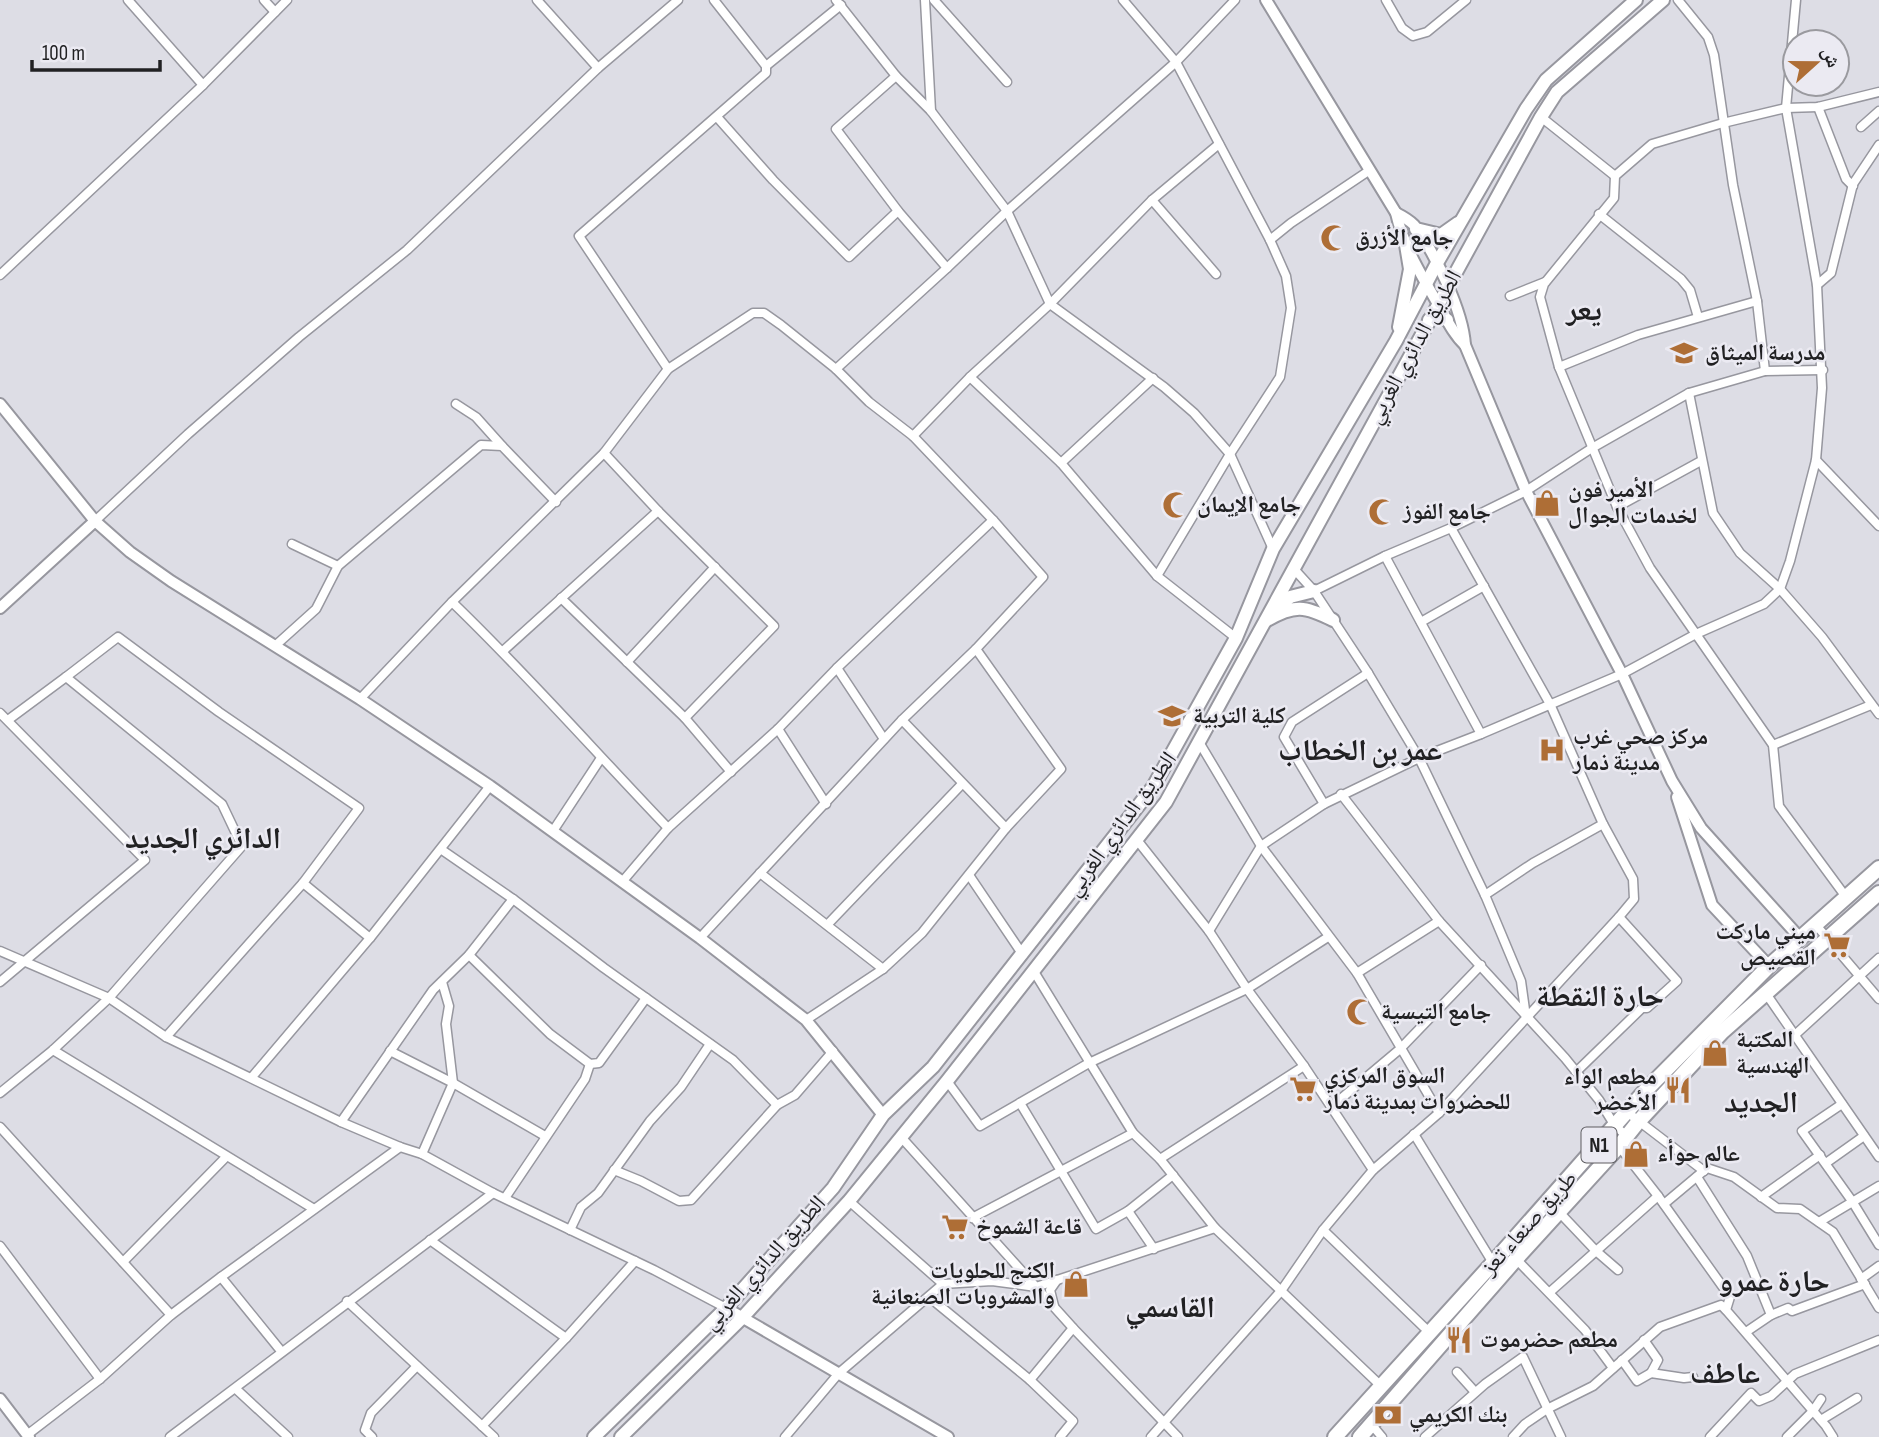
<svg xmlns="http://www.w3.org/2000/svg" width="1879" height="1437" font-family="'Sofia Sans Condensed','Noto Naskh Arabic',sans-serif">
  <style>
    .lines { fill: none; stroke-linecap: round; stroke-linejoin: round }
    .minor-casing { stroke: #97979f; stroke-width: 11 }
    .tertiary-casing { stroke: #97979f; stroke-width: 14 }
    .primary-casing { stroke: #97979f; stroke-width: 16 }
    .trunk-casing { stroke: #97979f; stroke-width: 18 }
    .minor { stroke: #fff; stroke-width: 8 }
    .tertiary { stroke: #fff; stroke-width: 10 }
    .primary { stroke: #fff; stroke-width: 12 }
    .trunk { stroke: #fff; stroke-width: 14 }
    .labels { text-anchor: middle; dominant-baseline: central; stroke-width: 5; stroke-linejoin: round; paint-order: stroke }
    .shield { fill: #ebeaf2; stroke: #5e5d61; stroke-width: 2 }
    .shield-label { font-size: 21px; font-weight: bold; fill: #212123 }
    .poi-label { font-size: 23px; font-weight: bold; fill: #212123; stroke: #ebeaf2; text-anchor: start }
    .street-label { font-size: 23px; fill: #212123; stroke: #ebeaf2 }
    .district-label { font-size: 30px; font-weight: bold; fill: #212123; stroke: #ebeaf2 }
  </style>
  <rect width="100%" height="100%" fill="#dddde5"/>
  <g class="lines">
    <defs>
      <g id="minor">
        <path d="M128,0L203,85L287,0"/>
        <path d="M264,0L275,12"/>
        <path d="M537,0L598,68"/>
        <path d="M836,0L896,76L931,111L1007,211L1050,304L1164,387L1194,413L1230,454L1273,549"/>
        <path d="M925,0L931,111"/>
        <path d="M934,0L1007,82"/>
        <path d="M1123,0L1176,62L1270,240L1286,276L1291,308L1280,377L1230,454L1157,576"/>
        <path d="M1386,0L1402,28L1413,36L1427,32L1466,0"/>
        <path d="M1678,0L1708,37L1714,55L1733,185L1757,301L1765,371"/>
        <path d="M766,66L841,5"/>
        <path d="M896,76L836,129L898,211L947,268"/>
        <path d="M1818,107L1846,179L1853,186"/>
        <path d="M717,117L773,180L849,257L898,211"/>
        <path d="M1541,117L1615,176"/>
        <path d="M1861,127L1879,111"/>
        <path d="M1152,200L1216,274"/>
        <path d="M1599,214L1681,279L1690,290L1698,317"/>
        <path d="M1270,240L1291,223L1370,170"/>
        <path d="M0,275L203,85"/>
        <path d="M1817,285L1831,273L1853,184L1879,145"/>
        <path d="M1510,296L1545,282"/>
        <path d="M1559,367L1638,335L1757,301"/>
        <path d="M668,369L579,236L766,73V66L714,0"/>
        <path d="M836,369L947,268L1007,211L1176,62L1235,0"/>
        <path d="M970,377L1061,463L1157,576L1236,638"/>
        <path d="M1689,393L1713,513L1740,553L1780,589L1822,637L1879,714"/>
        <path d="M456,404L476,417L502,446"/>
        <path d="M913,436L970,377L1050,304L1152,200L1219,144"/>
        <path d="M604,453L658,511L774,626L685,718L731,772"/>
        <path d="M1816,460L1879,526"/>
        <path d="M1061,463L1153,378"/>
        <path d="M1617,507L1701,461"/>
        <path d="M95,521L188,434L299,337L407,250L598,68L678,0"/>
        <path d="M292,544L338,566"/>
        <path d="M1385,556L1481,734"/>
        <path d="M1294,569L1314,591L1385,556L1451,528L1526,491L1592,448L1689,393L1765,371L1823,370"/>
        <path d="M1314,591L1368,673L1419,758L1485,895L1521,981L1526,1017"/>
        <path d="M561,598L685,718"/>
        <path d="M452,602C527,674 596,753 668,828"/>
        <path d="M1421,622L1484,586"/>
        <path d="M276,645L316,609L338,566L481,445L502,446L556,502"/>
        <path d="M503,651L658,511"/>
        <path d="M627,662L715,567"/>
        <path d="M837,668L884,739"/>
        <path d="M360,699L452,602L604,453L668,369L753,313H764L781,325L836,369L869,402L913,436L993,520L1043,577L976,649L902,720L700,938"/>
        <path d="M0,713L145,860L0,982"/>
        <path d="M8,720L66,677"/>
        <path d="M902,720L1006,828"/>
        <path d="M778,729L826,804"/>
        <path d="M1199,742L1261,846L1357,973L1439,1113"/>
        <path d="M1773,745L1871,705"/>
        <path d="M1341,794L1439,921L1565,1058L1599,1100L1615,1126L1627,1136"/>
        <path d="M1324,804L1284,737L1292,722L1368,673"/>
        <path d="M553,831L601,758"/>
        <path d="M1137,840L1209,931L1247,989L1304,1066L1373,1170"/>
        <path d="M442,850L513,899L604,968L733,1060L777,1105"/>
        <path d="M760,873L883,969"/>
        <path d="M969,875L1023,955"/>
        <path d="M622,882L668,828L778,729L837,668L993,520"/>
        <path d="M1485,895L1533,863L1603,824"/>
        <path d="M1846,897L1779,806L1773,745L1650,568L1617,507L1559,367L1540,297L1544,284L1614,198L1615,176L1652,144L1723,123L1786,108L1818,107L1879,92"/>
        <path d="M828,924L962,784"/>
        <path d="M1816,925L1879,999"/>
        <path d="M1209,931L1261,846L1324,804L1419,758L1481,734L1622,674L1696,634L1764,604L1780,589L1790,561L1816,460L1822,388L1817,285L1786,108L1796,0"/>
        <path d="M0,951L109,998L166,1037L341,1122L400,1147L422,1154L493,1193L654,1270L726,1308"/>
        <path d="M469,955L550,1034L590,1064"/>
        <path d="M1033,970L1133,1133L1160,1159L1215,1228L1381,1386"/>
        <path d="M1357,973L1439,921"/>
        <path d="M1767,995L1879,1157"/>
        <path d="M806,1020L883,969L922,933L1006,828L1061,769L976,649"/>
        <path d="M1796,1034L1879,958"/>
        <path d="M166,1037L303,883L370,938"/>
        <path d="M53,1050L314,1209"/>
        <path d="M390,1051L453,1083L545,1136"/>
        <path d="M1576,1072L1642,1008H1647L1677,981L1619,917"/>
        <path d="M252,1077L370,938L490,786"/>
        <path d="M947,1081L980,1126L1089,1063L1247,989L1328,937"/>
        <path d="M0,1093L53,1050L109,998L242,846L222,804L66,677L118,637L219,712L359,808L303,883"/>
        <path d="M1020,1103L1096,1229L1128,1211L1173,1175"/>
        <path d="M1842,1104L1802,1131L1852,1201L1879,1245"/>
        <path d="M1331,1107L1400,1049L1481,965"/>
        <path d="M1627,1112L1704,1171"/>
        <path d="M341,1122L433,990L469,955L513,899"/>
        <path d="M0,1127L171,1315"/>
        <path d="M1414,1134L1493,1263"/>
        <path d="M901,1137L1073,1328L1178,1437"/>
        <path d="M1606,1137L1619,1146L1658,1196L1730,1297L1726,1310L1826,1426L1833,1437"/>
        <path d="M422,1154L453,1083L446,1024L449,1006L442,982"/>
        <path d="M1160,1159L1304,1066"/>
        <path d="M1826,1163L1864,1136"/>
        <path d="M614,1170L641,1181L679,1201L691,1200L777,1105L795,1095L833,1051"/>
        <path d="M1697,1177L1747,1256L1771,1315"/>
        <path d="M1761,1197L1820,1155"/>
        <path d="M505,1198L585,1079L590,1064L599,1063L646,998"/>
        <path d="M849,1201L943,1284"/>
        <path d="M1664,1204L1707,1168L1734,1177L1777,1208L1800,1209L1833,1232L1879,1308"/>
        <path d="M1128,1211L1154,1249"/>
        <path d="M1559,1212L1596,1251L1618,1270"/>
        <path d="M972,1218L1133,1133"/>
        <path d="M1819,1222L1879,1186"/>
        <path d="M570,1230L581,1207L598,1193L650,1121L681,1087L710,1044"/>
        <path d="M1323,1230L1430,1333"/>
        <path d="M430,1240L566,1338"/>
        <path d="M0,1246L100,1379"/>
        <path d="M1516,1259L1585,1330L1613,1368"/>
        <path d="M123,1262L226,1157"/>
        <path d="M221,1277L281,1351"/>
        <path d="M1861,1279L1879,1266"/>
        <path d="M1550,1292L1658,1196"/>
        <path d="M929,1297L1030,1380L1073,1421L1060,1437"/>
        <path d="M347,1301L494,1437"/>
        <path d="M1054,1306L1050,1290L1057,1280"/>
        <path d="M1746,1332L1771,1315L1788,1308L1792,1311L1865,1284"/>
        <path d="M1644,1340L1658,1360L1651,1373"/>
        <path d="M1622,1360L1637,1381L1651,1373L1684,1378L1693,1377"/>
        <path d="M1457,1372L1475,1392"/>
        <path d="M1030,1380L1073,1328"/>
        <path d="M236,1389L288,1437"/>
        <path d="M1821,1420L1857,1398"/>
        <path d="M1371,1424L1382,1437"/>
        <path d="M482,1426L566,1338L635,1261"/>
        <path d="M27,1435L100,1379L171,1315L221,1277L400,1147"/>
        <path d="M170,1437L493,1193"/>
        <path d="M372,1437L365,1430L371,1413L417,1366"/>
        <path d="M785,1437L839,1373L943,1284L992,1281L1036,1287L1215,1228"/>
        <path d="M1151,1437L1281,1291L1323,1230L1373,1170L1439,1113L1619,917L1634,899L1633,879L1603,824L1550,704L1451,528"/>
        <path d="M1425,1437L1485,1384L1523,1357L1561,1437"/>
        <path d="M1513,1437L1525,1424L1547,1409L1593,1386L1660,1327L1721,1305L1726,1310"/>
        <path d="M1710,1437L1751,1393L1759,1401L1771,1396L1795,1374L1879,1340"/>
        <path d="M1787,1437L1813,1411L1821,1399"/>
      </g>
      <g id="tertiary">
        <path d="M1266,0L1396,213C1403,245 1421,275 1438,304C1446,318 1453,334 1465,345"/>
        <path d="M1396,213C1402,216 1409,220 1414,225C1435,253 1463,311 1465,345L1526,491L1622,674L1672,781L1701,828L1801,939"/>
        <path d="M0,404L95,521L130,552L171,581L360,699L490,786L700,938L806,1020L883,1115"/>
        <path d="M0,608L95,521"/>
        <path d="M1677,797L1712,905L1769,966"/>
        <path d="M726,1308L948,1437"/>
        <path d="M0,1399L29,1437"/>
      </g>
      <g id="primary">
        <path d="M1416,229L1441,235L1458,223"/>
        <path d="M1429,320L1438,316L1447,320"/>
        <path d="M1399,327L1410,269L1406,245"/>
        <path d="M1277,610L1290,597L1314,591"/>
        <path d="M1267,620C1295,604 1305,606 1333,620"/>
        <path d="M594,1437L726,1308L833,1188L883,1115L933,1067L1153,787L1236,638L1273,549L1396,341L1437,263L1526,109L1546,80L1636,0"/>
        <path d="M621,1437L742,1318L849,1201L947,1081L1166,802L1541,117L1557,92L1663,0"/>
      </g>
      <g id="trunk">
        <path d="M1335,1437L1493,1263L1646,1090L1769,966L1879,868"/>
        <path d="M1360,1437L1516,1259L1619,1146L1638,1122L1722,1032L1879,893"/>
      </g>
    </defs>
    <!-- minor casing -->
    <use href="#minor" class="minor-casing"/>
    <!-- tertiary casing -->
    <use href="#tertiary" class="tertiary-casing"/>
    <!-- primary casing -->
    <use href="#primary" class="primary-casing"/>
    <!-- trunk casing -->
    <use href="#trunk" class="trunk-casing"/>
    <!-- minor -->
    <use href="#minor" class="minor"/>
    <!-- tertiary -->
    <use href="#tertiary" class="tertiary"/>
    <!-- primary -->
    <use href="#primary" class="primary"/>
    <!-- trunk -->
    <use href="#trunk" class="trunk"/>
  </g>
  <!-- icons -->
  <defs>
    <symbol id="mosque-bare" viewBox="-9 -9 18 18"><path d="M3.5-4.9A6 6 0 1 0 3.5 4.9A5 5 0 1 1 3.5-4.9Z" fill="#ae6e36" stroke="#ebeaf2" stroke-width="2.5" paint-order="stroke"/></symbol>
    <symbol id="school-bare" viewBox="-9 -9 18 18"><path d="M0-5L7-2L0 1L-7-2ZM-4 1L0 2.5L4 1V4Q0 6-4 4Z" fill="#ae6e36" stroke="#ebeaf2" stroke-width="2.5" paint-order="stroke"/></symbol>
    <symbol id="shop-bare" viewBox="-9 -9 18 18"><path d="M-5-2.5h2.3a2.7 3.5 0 0 1 5.4 0H5L5.5 6h-11ZM-1.5-2.5h3a1.5 2.3 0 0 0-3 0Z" fill="#ae6e36" stroke="#ebeaf2" stroke-width="2.5" paint-order="stroke"/></symbol>
    <symbol id="university-bare" viewBox="-9 -9 18 18"><path d="M0-5L7-2L0 1L-7-2ZM-4 1L0 2.5L4 1V4Q0 6-4 4Z" fill="#ae6e36" stroke="#ebeaf2" stroke-width="2.5" paint-order="stroke"/></symbol>
    <symbol id="hospital-bare" viewBox="-9 -9 18 18"><path d="M-5-5h3v3.5h4V-5h3V5h-3V1.5h-4V5h-3Z" fill="#ae6e36" stroke="#ebeaf2" stroke-width="2.5" paint-order="stroke"/></symbol>
    <symbol id="supermarket-bare" viewBox="-9 -9 18 18"><path d="M-6-5.5h2.5l.6 2H6L4.5 2H-2.5L-4.4-4H-6ZM-1.5 3.2a1.3 1.3 0 1 0 .1 0ZM3 3.2a1.3 1.3 0 1 0 .1 0Z" fill="#ae6e36" stroke="#ebeaf2" stroke-width="2.5" paint-order="stroke"/></symbol>
    <symbol id="restaurant-bare" viewBox="-9 -9 18 18"><path d="M-5-6h1v4h1v-4h1v4h1v-4h1v5L-1.5 .5V6h-2V.5L-5-1ZM5-6V6H3V1.5H1.5Q1.5-4 5-6Z" fill="#ae6e36" stroke="#ebeaf2" stroke-width="2.5" paint-order="stroke"/></symbol>
    <symbol id="bank-bare" viewBox="-9 -9 18 18"><path d="M-6-4H6V4H-6ZM0-2.3a2.3 2.3 0 1 0 0 4.6a2.3 2.3 0 1 0 0-4.6Z" fill="#ae6e36" stroke="#ebeaf2" stroke-width="2.5" paint-order="stroke"/></symbol>
  </defs>
  <g fill-rule="evenodd">
    <use href="#mosque-bare" x="1315" y="219" width="38" height="38"/>
    <use href="#school-bare" x="1665" y="334" width="38" height="38"/>
    <use href="#shop-bare" x="1528" y="484" width="38" height="38"/>
    <use href="#mosque-bare" x="1157" y="486" width="38" height="38"/>
    <use href="#mosque-bare" x="1363" y="493" width="38" height="38"/>
    <use href="#university-bare" x="1153" y="697" width="38" height="38"/>
    <use href="#hospital-bare" x="1533" y="731" width="38" height="38"/>
    <use href="#supermarket-bare" x="1818" y="926" width="38" height="38"/>
    <use href="#mosque-bare" x="1341" y="993" width="38" height="38"/>
    <use href="#shop-bare" x="1696" y="1034" width="38" height="38"/>
    <use href="#supermarket-bare" x="1284" y="1070" width="38" height="38"/>
    <use href="#restaurant-bare" x="1659" y="1071" width="38" height="38"/>
    <use href="#shop-bare" x="1617" y="1135" width="38" height="38"/>
    <use href="#supermarket-bare" x="936" y="1208" width="38" height="38"/>
    <use href="#shop-bare" x="1057" y="1265" width="38" height="38"/>
    <use href="#restaurant-bare" x="1440" y="1321" width="38" height="38"/>
    <use href="#bank-bare" x="1369" y="1396" width="38" height="38"/>
  </g>
  <g class="labels">
    <!-- shield labels -->
    <rect class="shield" x="1581.5" y="1127.5" width="35" height="35" rx="5"/>
    <g class="shield-label">
      <text x="1599" y="1145">N1</text>
    </g>
    <!-- poi labels -->
    <g class="poi-label">
      <text x="1355" y="238">جامع الأزرق</text>
      <text x="1705" y="353">مدرسة الميثاق</text>
      <text x="1568" y="490">الأمير فون<tspan x="1568" dy="26">لخدمات الجوال</tspan></text>
      <text x="1197" y="505">جامع الإيمان</text>
      <text x="1403" y="512">جامع الفوز</text>
      <text x="1193" y="716">كلية التربية</text>
      <text x="1573" y="737">مركز صحي غرب<tspan x="1573" dy="26">مدينة ذمار</tspan></text>
      <text x="1816" y="932" text-anchor="end">ميني ماركت<tspan x="1816" dy="26">القصيص</tspan></text>
      <text x="1381" y="1012">جامع التيسية</text>
      <text x="1736" y="1040">المكتبة<tspan x="1736" dy="26">الهندسية</tspan></text>
      <text x="1324" y="1076">السوق المركزي<tspan x="1324" dy="26">للحضروات بمدينة ذمار</tspan></text>
      <text x="1657" y="1077" text-anchor="end">مطعم الواء<tspan x="1657" dy="26">الأخضر</tspan></text>
      <text x="1657" y="1154">عالم حوأء</text>
      <text x="976" y="1227">قاعة الشموخ</text>
      <text x="1055" y="1271" text-anchor="end">الكنج للحلويات<tspan x="1055" dy="26">والمشروبات الصنعانية</tspan></text>
      <text x="1480" y="1340">مطعم حضرموت</text>
      <text x="1409" y="1415">بنك الكريمي</text>
    </g>
    <!-- street labels -->
    <g class="street-label">
      <text transform="translate(1414 347) rotate(-61)">الطريق الدائري الغربي</text>
      <text transform="translate(1121 824) rotate(-54)">الطريق الدائري الغربي</text>
      <text transform="translate(1529 1223) rotate(-48)">طريق صنعاء تعز</text>
      <text transform="translate(764 1263) rotate(-48)">الطريق الدائري الغربي</text>
    </g>
    <!-- district labels -->
    <g class="district-label">
      <text x="1584" y="311">يعر</text>
      <text x="1360" y="751">عمر بن الخطاب</text>
      <text x="203" y="839">الدائري الجديد</text>
      <text x="1600" y="997">حارة النقطة</text>
      <text x="1761" y="1103">الجديد</text>
      <text x="1774" y="1282">حارة عمرو</text>
      <text x="1170" y="1308">القاسمي</text>
      <text x="1725" y="1374">عاطف</text>
    </g>
  </g>
  <!-- north arrow -->
  <g transform="translate(1816 63) rotate(69)"><circle r="33" fill="#ebeaf2" stroke="#9a9a9f" stroke-width="2"/>
  <path d="M0-5L12 26L0 18L-12 26Z" fill="#ae6e36"/>
  <text y="-10" font-size="19" font-weight="bold" text-anchor="middle" fill="#212123">ش</text>
  </g>
  <!-- scale -->
  <path d="M32 60v10h128v-10" fill="none" stroke="#212123" stroke-width="3.5"/>
  <text x="42" y="60" font-size="21" fill="#212123" stroke="#ebeaf2" stroke-width="5" paint-order="stroke">100 m</text>
</svg>
